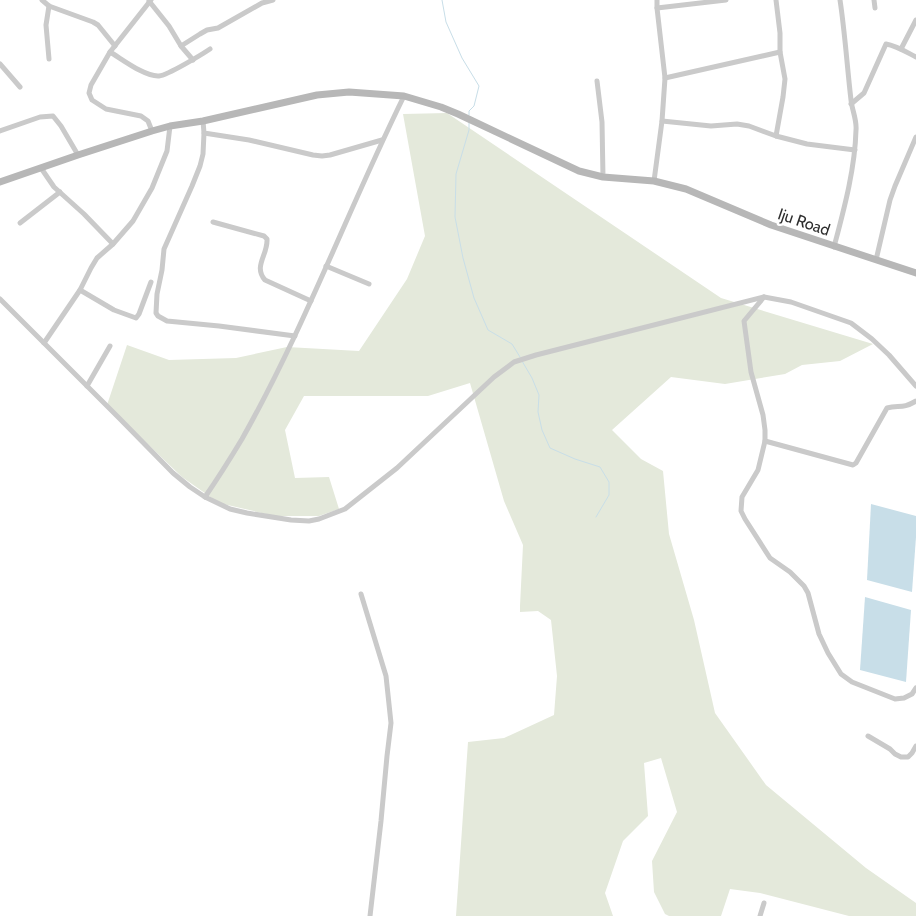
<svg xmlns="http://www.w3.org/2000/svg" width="916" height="916" font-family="Cabin,sans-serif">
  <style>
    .green { fill: #e4e9db }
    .water { fill: #c8dee8 }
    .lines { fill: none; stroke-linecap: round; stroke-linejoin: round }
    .stream { stroke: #c8dee8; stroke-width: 1 }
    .minor { stroke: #cacaca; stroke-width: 5 }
    .secondary { stroke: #b7b7b7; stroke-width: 7 }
    .labels { text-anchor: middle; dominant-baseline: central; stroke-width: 5; stroke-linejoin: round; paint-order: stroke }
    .street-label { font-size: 16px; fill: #2d2d2d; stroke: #fff }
  </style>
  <rect width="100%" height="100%" fill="#fff"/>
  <!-- green -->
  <path class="green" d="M447,113L721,298L873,344L840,361L802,365L785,374L725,384L671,377L612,430L641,459L663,471L669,534L694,620L715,713L766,785L866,868L916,903V916H849L760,893L730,889L721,916H669L665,914L654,892L652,861L677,812L661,758L644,763L648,816L623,841L605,893L613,916H456L468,742L504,738L554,715L557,676L551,620L538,611L520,612V606L523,545L504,501L470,383L428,396H304L285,430L295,478L329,477L339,509L319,516H275L219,503L182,477L107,405L127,345L169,360L236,358L287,347L359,351L407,279L425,236L403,114Z"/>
  <!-- water -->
  <g class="water">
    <path d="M871,504L916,516V537L912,592L867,580Z"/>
    <path d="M865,597L911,610L906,682L860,670Z"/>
  </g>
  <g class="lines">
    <!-- stream -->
    <g class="stream">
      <path d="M442,0L446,22L462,58L479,86L474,106L469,111V115"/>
      <path d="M469,122V130L456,174L455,217L463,258L474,298L488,330L512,344L520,357"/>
      <path d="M522,361L532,378L539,395L538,412L542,430L550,448L575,459L600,467L609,482V495L596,517"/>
    </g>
    <!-- minor -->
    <g class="minor">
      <path d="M42,0L49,6L93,22L98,25L115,46"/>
      <path d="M151,0L110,52L91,85L89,93L92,100L106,109L141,116L148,121L152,131"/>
      <path d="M776,0L780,33V52L785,79L783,97L776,136"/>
      <path d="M874,0L875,8"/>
      <path d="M149,1L169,26L181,46L193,60"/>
      <path d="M49,6L46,25L49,59"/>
      <path d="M657,8L726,0"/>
      <path d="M181,46L200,34L207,30L218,28L262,3L273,0"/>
      <path d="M901,49L916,20"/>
      <path d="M110,52C122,59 145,77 159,76C168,75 201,55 210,49"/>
      <path d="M0,64L20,87"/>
      <path d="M665,78L780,52"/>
      <path d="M597,81L602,122L603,177"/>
      <path d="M851,104L864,93L886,44C897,46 906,52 916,57"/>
      <path d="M203,121L204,133L249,140L313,155L322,156L330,155L382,140"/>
      <path d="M662,121L711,126L737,124L749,126L776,136L807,144L855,150"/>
      <path d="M0,131L40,117L53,116L61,126L78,155"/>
      <path d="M204,133L203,154L200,166L192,186L164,249L162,270L157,294L156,313L158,316L167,321L219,326L295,336"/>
      <path d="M41,168L54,187L84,214L113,244"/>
      <path d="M654,181L662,121L665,78L657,8V0"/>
      <path d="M213,222L264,236L267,239C268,255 253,266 265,280L311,301"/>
      <path d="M20,223L60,192"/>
      <path d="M834,247C844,209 855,169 856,130C857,120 852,110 851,100C847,66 845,33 840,0"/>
      <path d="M876,260L890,200L895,186L916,137"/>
      <path d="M326,266L369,284"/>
      <path d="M80,290L114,310L136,318L139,314L151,282"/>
      <path d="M764,297L744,321L751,372L763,415L765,430V441L758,470L742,497L741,511L745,519L770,558L790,572L804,586L808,593L819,634L828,653L841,674L852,682L895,699L904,698L912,694L916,688"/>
      <path d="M0,299L119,418L173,473L190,487L205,497L230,509L247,513L291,520L309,521L319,519L345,509L397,468L494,377L514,362L536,355L764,297L791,302L851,323L872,339L889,355L916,386"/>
      <path d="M44,343L80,290L91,268L97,258L113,244L133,221L152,188L167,151L170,126"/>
      <path d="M87,386L110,346"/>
      <path d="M765,441L853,465L856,463L887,408C899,405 903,409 916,401"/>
      <path d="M205,497C218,478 230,459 242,439C304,329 348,210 404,96"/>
      <path d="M361,594L386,676L391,723L387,756L381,821L370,916"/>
      <path d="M868,736L890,749L895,754L901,757H908L912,753L916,746"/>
      <path d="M760,916L764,903"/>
    </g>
    <!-- secondary -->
    <path class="secondary" d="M0,182L78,155L152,131L170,126L203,121L317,95L349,92L404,96L441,107L458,114L579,171L603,177L654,181L686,189L771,225L916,273"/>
  </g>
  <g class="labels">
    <!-- street labels -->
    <g class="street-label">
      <text transform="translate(804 222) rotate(19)">Iju Road</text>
    </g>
  </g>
</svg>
